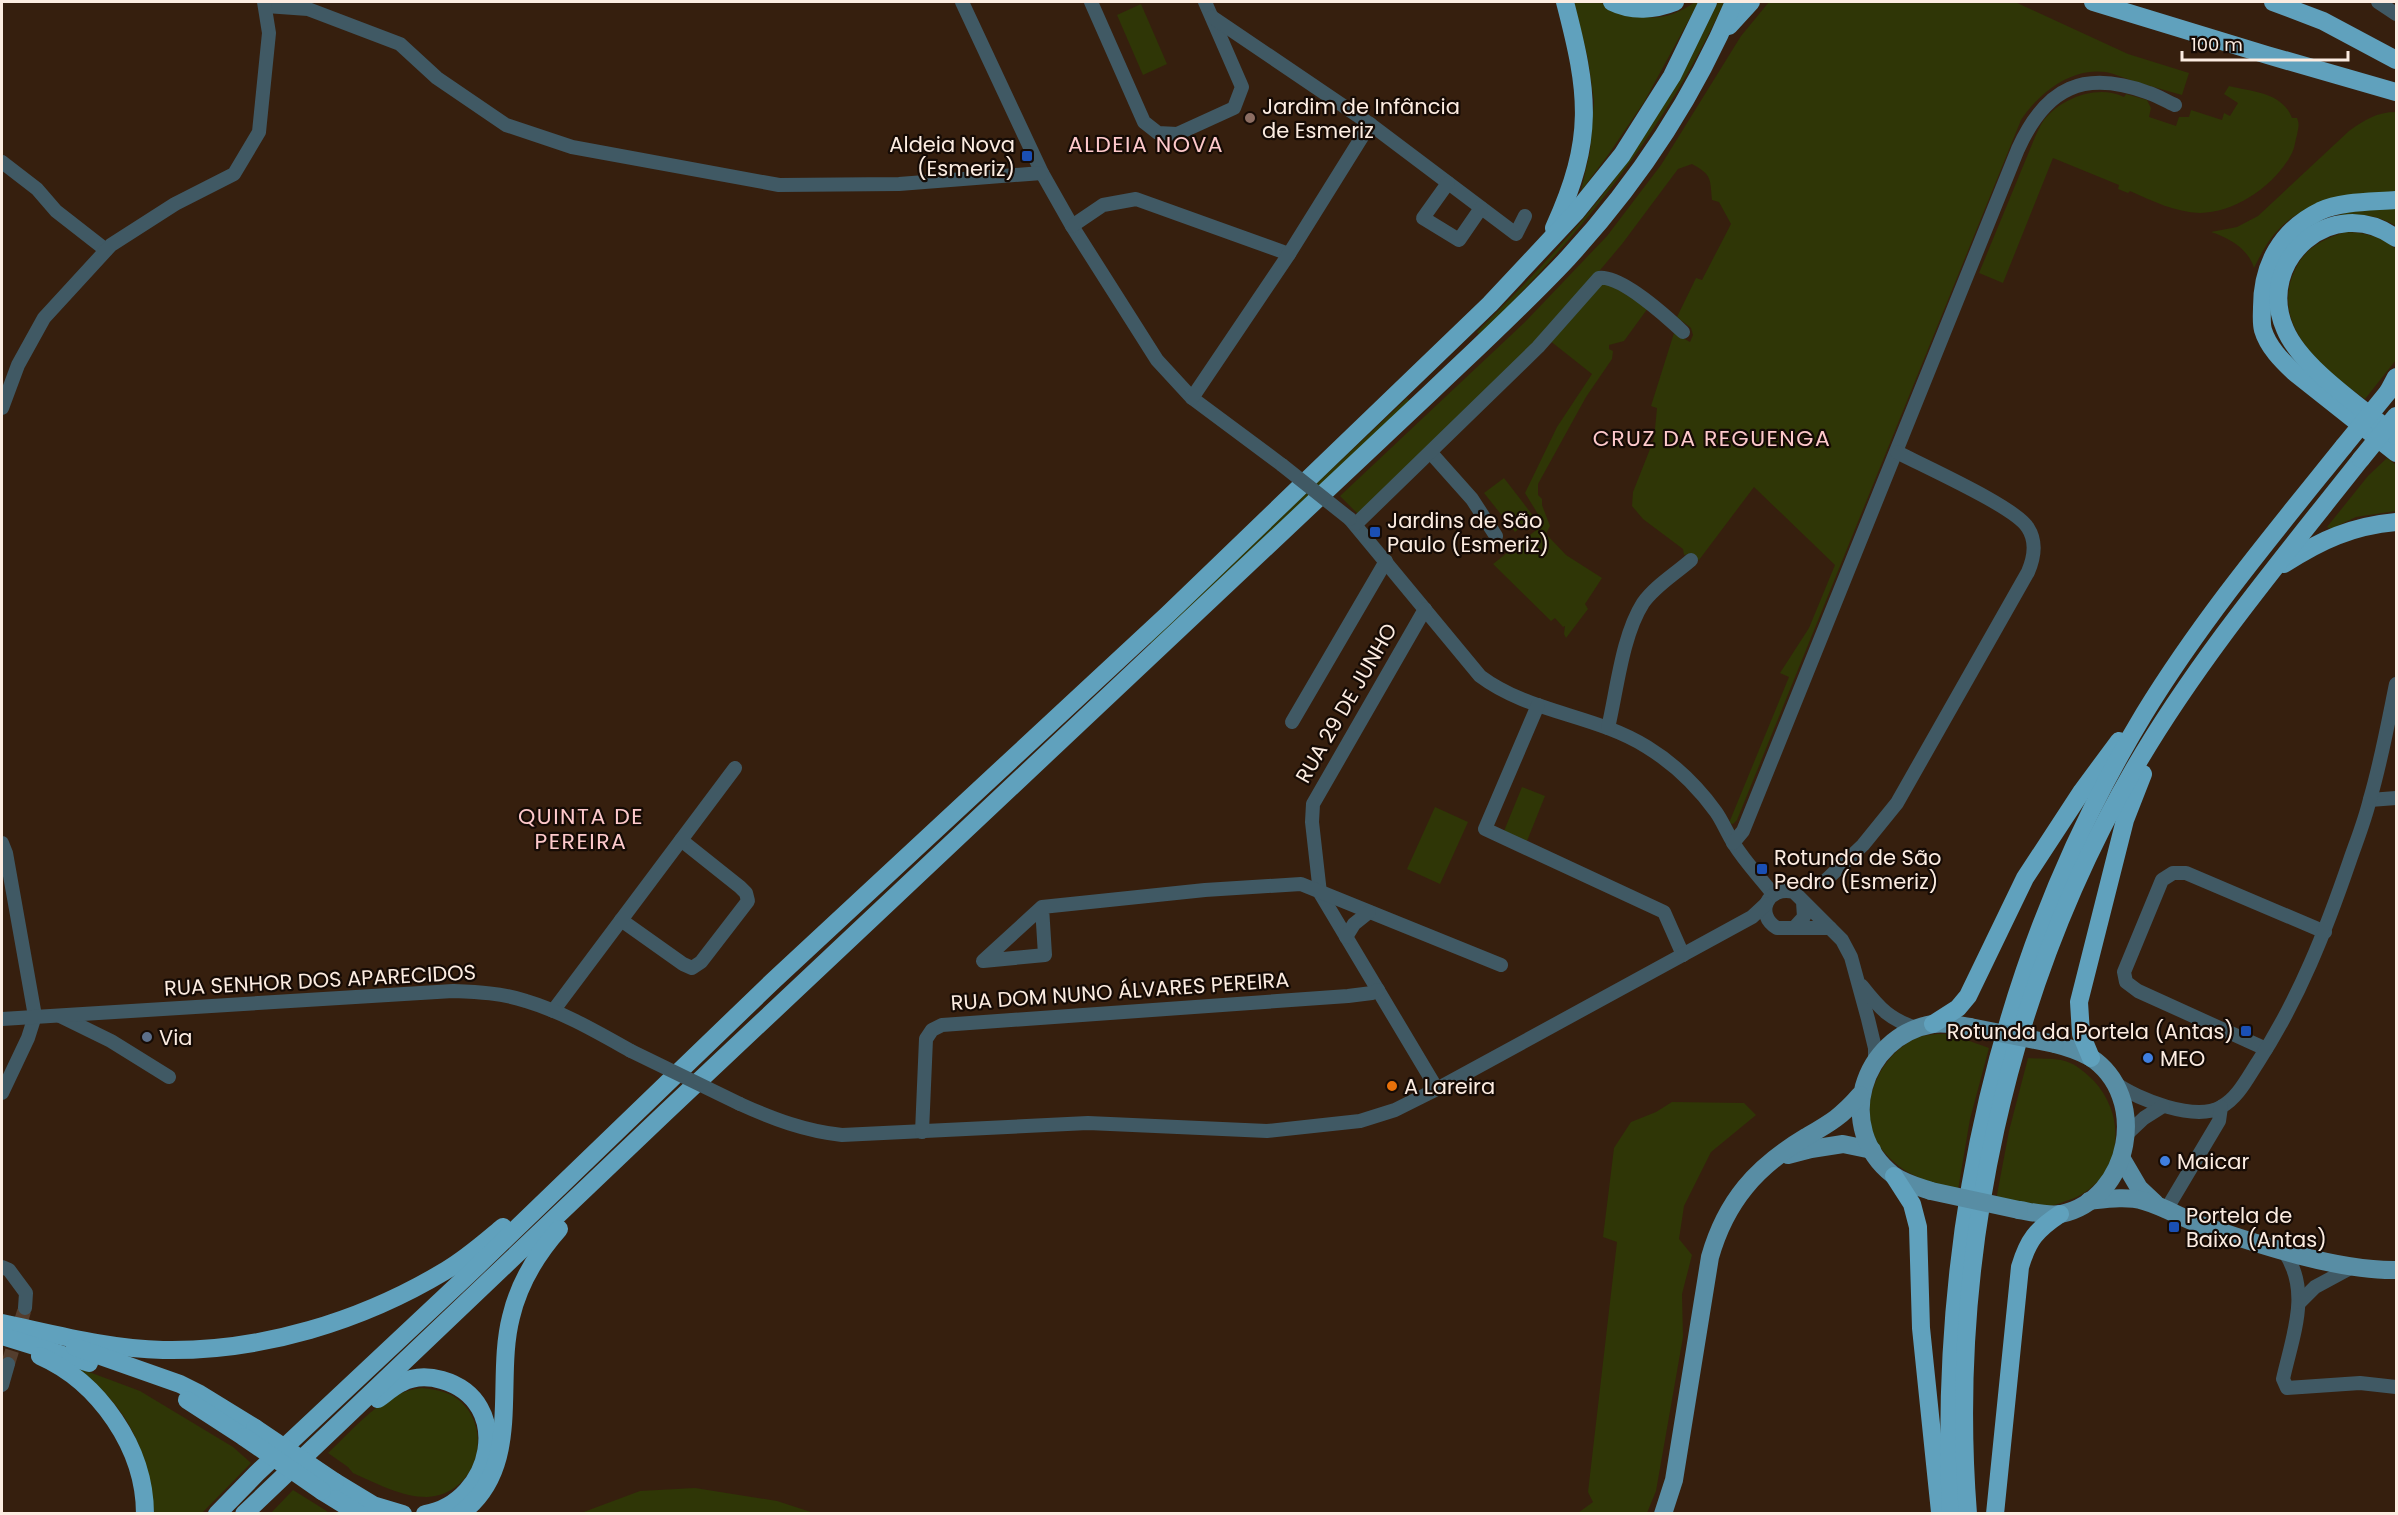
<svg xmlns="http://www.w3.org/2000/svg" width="2398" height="1515" font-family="Poppins,sans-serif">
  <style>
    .green { fill: #2f3606 }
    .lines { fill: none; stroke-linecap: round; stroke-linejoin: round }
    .minor-tunnel { stroke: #543e2e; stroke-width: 14; stroke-dasharray: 14 7; stroke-linecap: butt }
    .minor { stroke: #405964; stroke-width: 14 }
    .major { stroke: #588da4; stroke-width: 18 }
    .highway { stroke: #60a1bd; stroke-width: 18 }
    .minor-bridge { stroke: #405964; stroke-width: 14 }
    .major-bridge { stroke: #588da4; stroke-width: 18 }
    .highway-bridge { stroke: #60a1bd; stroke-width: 18 }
    .education-dot { fill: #8d6e63; stroke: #160b05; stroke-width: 2 }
    .transit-dot { fill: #1a4fb4; stroke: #160b05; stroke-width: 2 }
    .service-dot { fill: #5c6f8a; stroke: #160b05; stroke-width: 2 }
    .shop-dot { fill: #3f7fe0; stroke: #160b05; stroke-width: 2 }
    .food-dot { fill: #e8710a; stroke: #160b05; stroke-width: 2 }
    .labels { text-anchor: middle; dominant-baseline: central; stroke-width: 4.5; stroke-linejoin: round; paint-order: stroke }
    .poi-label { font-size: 21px; fill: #fcece1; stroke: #160b05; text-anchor: start }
    .street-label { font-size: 21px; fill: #fcece1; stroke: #160b05 }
    .neighbourhood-label { font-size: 22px; letter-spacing: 1.5px; fill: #fec9cb; stroke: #160b05 }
  </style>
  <rect width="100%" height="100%" fill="#361f0e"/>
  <!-- green -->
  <g class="green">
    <path d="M1574,2C1581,2 1591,0 1598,2C1637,15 1656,29 1695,2L1698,3L1644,102L1608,155L1581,191L1590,151L1594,101L1588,59Z"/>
    <path d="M1718,2H1724C1666,130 1579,236 1480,335L1477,332C1531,278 1585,223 1628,160C1662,110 1692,56 1718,2Z"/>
    <path d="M1769,2H2015L2128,54L2189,73L2182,95C2165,90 2149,86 2133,81C2124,78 2115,74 2106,72C2071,67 2039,93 2021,120L1737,820L1733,824L1729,823L1789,677L1780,673L1809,628L1835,565L1754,487L1699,560L1689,554L1684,555L1683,549L1643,519L1632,506L1633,492L1654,439L1657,408L1651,406L1674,333L1690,342L1693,335L1691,328L1677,317L1696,278L1702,280L1731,224L1719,202L1712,200C1710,178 1712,175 1692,164L1678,169L1622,244L1559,319L1359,515L1340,496L1525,322L1607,236L1661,165L1741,36Z"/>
    <path d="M1141,4L1167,64L1143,75L1117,15Z"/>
    <path d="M2229,86C2253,92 2282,92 2292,118H2297C2300,125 2298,128 2297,135C2295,141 2295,147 2292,153C2276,185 2235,213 2200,213C2175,212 2152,201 2130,191L2128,193L2118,189L2119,185L2053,158L2003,283L1979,273L2035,137C2038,131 2040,125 2044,120C2061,98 2098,84 2124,97L2126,94L2147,100L2151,108L2149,117L2176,126L2179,117H2189L2191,110L2222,120L2224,113L2230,116L2238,103L2224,94Z"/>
    <path d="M2396,112V191C2359,195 2306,199 2279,229C2268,240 2261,254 2254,268C2248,248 2229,238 2211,232L2237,227L2258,216L2349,131C2364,120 2377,112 2396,112Z"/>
    <path d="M2396,206V226C2376,214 2359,214 2336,216L2351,211Z"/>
    <path d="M2346,232C2367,233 2380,236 2396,249V360L2365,399C2327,372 2273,330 2292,277C2302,249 2320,240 2346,232Z"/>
    <path d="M1599,283H1607L1648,308L1624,341L1609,345V349L1613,351L1612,359L1586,397L1538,484V495L1542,499V505L1550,526L1546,534L1566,555L1602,578L1585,604L1588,609L1566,638L1564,634L1565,626L1563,627L1555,618L1551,621L1493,564L1544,524L1525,493L1557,427L1592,374L1549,340Z"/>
    <path d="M1407,398L1410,402L1152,645L1150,641Z"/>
    <path d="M2387,458L2396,465V511L2356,517L2331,529L2327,527L2368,476Z"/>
    <path d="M1504,478L1534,517L1515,532L1484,493Z"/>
    <path d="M1522,787L1545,796L1527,841L1504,831Z"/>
    <path d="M1435,807L1468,822L1440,884L1407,869Z"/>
    <path d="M1937,1034H1950L1989,1048L1970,1119L1958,1190C1928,1181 1906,1177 1885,1153C1852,1117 1876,1054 1919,1037C1924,1035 1931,1035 1937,1034Z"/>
    <path d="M2028,1058C2040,1059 2053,1058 2065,1061C2076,1064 2086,1073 2094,1081C2129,1119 2121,1179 2072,1199C2065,1201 2057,1205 2050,1206C2033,1208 2013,1202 1996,1200L2009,1131Z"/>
    <path d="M1672,1102L1744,1103L1756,1115L1711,1152L1684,1206L1679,1239L1692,1255L1682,1294L1683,1337L1656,1491L1647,1513H1578L1593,1502L1588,1492L1617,1242L1603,1237L1614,1148L1631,1122L1656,1112Z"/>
    <path d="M65,1363L140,1391L233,1447L251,1463L202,1513H154C147,1445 126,1399 65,1363Z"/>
    <path d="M422,1388C433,1389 444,1391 453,1396C497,1423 479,1495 427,1497C401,1497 376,1483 353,1473L348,1467L328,1453C355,1428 384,1391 422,1388Z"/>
    <path d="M695,1488L777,1501L814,1513H581L640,1491Z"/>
    <path d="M293,1490L325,1510L329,1513H271Z"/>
  </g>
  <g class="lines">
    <!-- minor-tunnel -->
    <path class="minor-tunnel" d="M8,1364L25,1308"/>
    <!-- minor -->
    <g class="minor">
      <path d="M962,2L1042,173L1072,226L1157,360L1192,398L1282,465"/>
      <path d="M1091,2L1144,122L1158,133L1177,134L1234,108L1242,87L1205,2"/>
      <path d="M2378,2L2396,14"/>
      <path d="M266,6L308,9L400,44L437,78L506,125L572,147L779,185L899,184L1042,173"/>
      <path d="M1212,17L1370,124L1516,234L1525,216"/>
      <path d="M2,162L37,189L56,211L106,250"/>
      <path d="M1448,183L1423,218L1459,240L1481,208"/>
      <path d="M1072,226L1103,205L1136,199L1289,254"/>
      <path d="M1192,398L1289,254L1370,124"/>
      <path d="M2,408L18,365L44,318L111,245L175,204L234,174L259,132L269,33L264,2"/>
      <path d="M1431,453L1472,499L1496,536"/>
      <path d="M1350,519L1480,676C1529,713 1594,714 1647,747C1673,763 1698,787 1716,812C1723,822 1727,833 1734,844C1745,862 1760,877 1773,894"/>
      <path d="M1356,524L1538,347L1599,278C1621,275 1667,317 1683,332"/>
      <path d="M1425,609L1313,804L1312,822L1320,893L1437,1089"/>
      <path d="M1538,705L1485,829L1664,912L1683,955"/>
      <path d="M1292,722L1386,561"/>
      <path d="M1608,728C1617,690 1622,636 1643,603C1655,586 1675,574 1691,560"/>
      <path d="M2370,800L2396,798"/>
      <path d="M2,843L6,853L35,1016L28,1038L2,1093"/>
      <path d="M1733,843L1743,831L2018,149C2046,87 2084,69 2149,93C2158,96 2166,101 2175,105"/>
      <path d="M1824,882L1863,845L1897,803L2028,572C2034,558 2037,542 2028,528C2016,507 1923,466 1897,452"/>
      <path d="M1803,902L1804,917L1794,928H1777C1754,914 1768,885 1794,892L1842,940L1851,957L1868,1019L1875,1048V1062"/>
      <path d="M1042,907L1045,955L983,961L1042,907L1205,890L1301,884L1501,965"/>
      <path d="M621,920L683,964L692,968L701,962L748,901L746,893L740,887L681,840"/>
      <path d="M1794,928H1830"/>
      <path d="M1346,937L1354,924L1369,912"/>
      <path d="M1862,986C1880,1009 1890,1020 1919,1029"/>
      <path d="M553,1011L735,768"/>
      <path d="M60,1016L111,1041L169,1077"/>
      <path d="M2,1019L453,991C477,992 502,993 526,1001C563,1012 597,1032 631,1051"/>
      <path d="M2266,1049L2138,991L2126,982L2124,972L2162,880L2173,873H2186L2325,932"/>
      <path d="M2115,1083C2137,1099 2195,1122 2221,1107C2238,1098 2248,1077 2258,1062C2299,999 2326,930 2350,860C2357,840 2365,820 2370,799C2381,762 2388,723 2396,684"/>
      <path d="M740,1104C773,1119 805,1131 842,1135L1088,1123L1267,1131L1360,1121L1395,1110L1437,1089L1752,917L1766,904"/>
      <path d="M922,1132L926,1039L932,1030L942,1025L1348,996L1372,993L1378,990"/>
      <path d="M2126,1135L2144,1118L2163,1106"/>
      <path d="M2166,1210L2219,1121L2221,1107"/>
      <path d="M2283,1250C2312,1290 2293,1334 2283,1379L2287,1388L2360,1383L2396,1387"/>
      <path d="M2,1267L9,1270L26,1293L25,1308"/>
      <path d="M2300,1302L2315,1287L2352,1267"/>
      <path d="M2,1385L8,1364"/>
    </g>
    <!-- major -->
    <g class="major">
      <path d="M1788,1155L1811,1149L1843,1144L1872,1150"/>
      <path d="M2122,1159L2139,1188L2155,1203"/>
      <path d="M1931,1191C1919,1187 1904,1183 1893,1175C1834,1129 1861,1036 1933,1024C1945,1022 1958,1025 1970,1027"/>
      <path d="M2089,1201C2107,1199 2127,1196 2144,1201C2165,1207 2184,1219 2204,1226C2260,1245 2338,1271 2396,1270"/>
      <path d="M2019,1210C2032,1212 2047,1216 2061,1214C2131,1199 2150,1096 2090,1057C2079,1051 2067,1047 2055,1044"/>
      <path d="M1663,1514L1674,1480L1710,1257C1726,1201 1756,1167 1806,1137C1830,1123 1841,1117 1860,1095"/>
    </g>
    <!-- highway -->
    <g class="highway">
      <path d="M1612,2C1632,12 1655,10 1675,2"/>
      <path d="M2093,2L2267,55L2396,92"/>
      <path d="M2273,2L2323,21L2396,60"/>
      <path d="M1729,26L1751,2"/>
      <path d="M2396,200C2372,202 2342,201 2320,211C2281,230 2262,265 2262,307C2262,314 2261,323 2263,330C2268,347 2282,361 2295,373L2396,453"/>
      <path d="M1554,228C1595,138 1589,94 1565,2"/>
      <path d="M2396,238C2333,192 2255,260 2285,329C2301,368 2364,409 2396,436"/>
      <path d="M2388,392L2396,377"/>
      <path d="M2284,564C2321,540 2352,526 2396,522"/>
      <path d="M1933,1024L1958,1008L1968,996L2025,878L2082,791L2119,741"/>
      <path d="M2091,1058L2081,1034L2079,1002L2125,820L2143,774"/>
      <path d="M1894,1176L1912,1204L1918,1227L1921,1328L1940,1512"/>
      <path d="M2,1323C54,1334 109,1349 163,1350C261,1352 362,1321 445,1271C466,1259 485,1242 503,1227"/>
      <path d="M2,1336L89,1363"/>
      <path d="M75,1347L180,1384L198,1393L255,1428"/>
      <path d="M40,1356C99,1382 145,1448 145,1514"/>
      <path d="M378,1399C385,1394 393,1387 401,1383C414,1376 428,1376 442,1380C515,1401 493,1502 425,1514"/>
      <path d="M187,1400L244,1437"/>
      <path d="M335,1482L373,1505L403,1514"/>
      <path d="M322,1491L359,1514"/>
      <path d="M217,1514L257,1473L467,1276L773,981L1167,615L1490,304L1576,212L1622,155L1672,76L1708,2"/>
      <path d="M244,1514L666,1112L1431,392C1477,348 1525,304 1568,258C1637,183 1695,95 1734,2"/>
      <path d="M460,1514C524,1467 494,1383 511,1317C519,1283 536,1255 559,1229"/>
      <path d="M1951,1514C1938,1233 1998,956 2144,714C2202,619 2274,533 2344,446"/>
      <path d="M1968,1514C1948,1259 2006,991 2134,769C2198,659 2282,559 2361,459"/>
      <path d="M1995,1514L2020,1267C2028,1240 2036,1230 2060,1214"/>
    </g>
    <!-- minor-bridge -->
    <g class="minor-bridge">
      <path d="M1282,465L1350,519"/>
      <path d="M631,1051L740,1104"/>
    </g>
    <!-- major-bridge -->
    <g class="major-bridge">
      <path d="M1970,1027L2055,1044"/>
      <path d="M1931,1191L2019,1210"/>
    </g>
    <!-- highway-bridge -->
    <g class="highway-bridge">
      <path d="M2344,446L2388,392"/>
      <path d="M2361,459L2396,416"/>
      <path d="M255,1428L335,1482"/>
      <path d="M244,1437L322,1491"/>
    </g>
  </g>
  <!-- markers -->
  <circle class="education-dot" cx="1250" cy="118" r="6"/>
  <g class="transit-dot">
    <rect x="1021" y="150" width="12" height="12" rx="3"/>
    <rect x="1369" y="526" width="12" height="12" rx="3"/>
    <rect x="1756" y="863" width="12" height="12" rx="3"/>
    <rect x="2240" y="1025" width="12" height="12" rx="3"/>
    <rect x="2168" y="1221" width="12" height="12" rx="3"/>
  </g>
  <circle class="service-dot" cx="147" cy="1037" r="6"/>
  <g class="shop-dot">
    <circle cx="2148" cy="1058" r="6"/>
    <circle cx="2165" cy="1161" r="6"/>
  </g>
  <circle class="food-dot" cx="1392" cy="1086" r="6"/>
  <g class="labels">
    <!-- poi labels -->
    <g class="poi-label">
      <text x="1262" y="106">Jardim de Infância<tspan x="1262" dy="24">de Esmeriz</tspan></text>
      <text x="1015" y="144" text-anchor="end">Aldeia Nova<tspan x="1015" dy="24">(Esmeriz)</tspan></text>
      <text x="1387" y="520">Jardins de São<tspan x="1387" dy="24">Paulo (Esmeriz)</tspan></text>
      <text x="1774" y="857">Rotunda de São<tspan x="1774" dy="24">Pedro (Esmeriz)</tspan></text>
      <text x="2234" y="1031" text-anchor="end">Rotunda da Portela (Antas)</text>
      <text x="159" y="1037">Via</text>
      <text x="2160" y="1058">MEO</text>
      <text x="1404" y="1086">A Lareira</text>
      <text x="2177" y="1161">Maicar</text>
      <text x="2186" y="1215">Portela de<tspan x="2186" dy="24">Baixo (Antas)</tspan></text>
    </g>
    <!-- street labels -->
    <g class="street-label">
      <text transform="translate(1346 703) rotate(-60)">RUA 29 DE JUNHO</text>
      <text transform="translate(320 980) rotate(-3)">RUA SENHOR DOS APARECIDOS</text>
      <text transform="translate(1120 991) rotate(-4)">RUA DOM NUNO ÁLVARES PEREIRA</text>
    </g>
    <!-- neighbourhood labels -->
    <g class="neighbourhood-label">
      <text x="1146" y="144">ALDEIA NOVA</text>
      <text x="1712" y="438">CRUZ DA REGUENGA</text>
      <text x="581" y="816">QUINTA DE<tspan x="581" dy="25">PEREIRA</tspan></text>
    </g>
  </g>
  <!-- border -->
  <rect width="2398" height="1515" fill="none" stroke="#fcece1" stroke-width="6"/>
  <!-- scale -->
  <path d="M2182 51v9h166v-9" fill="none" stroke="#fcece1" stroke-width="3"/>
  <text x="2191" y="51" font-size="18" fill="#fcece1" stroke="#160b05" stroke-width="4.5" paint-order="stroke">100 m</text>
</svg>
